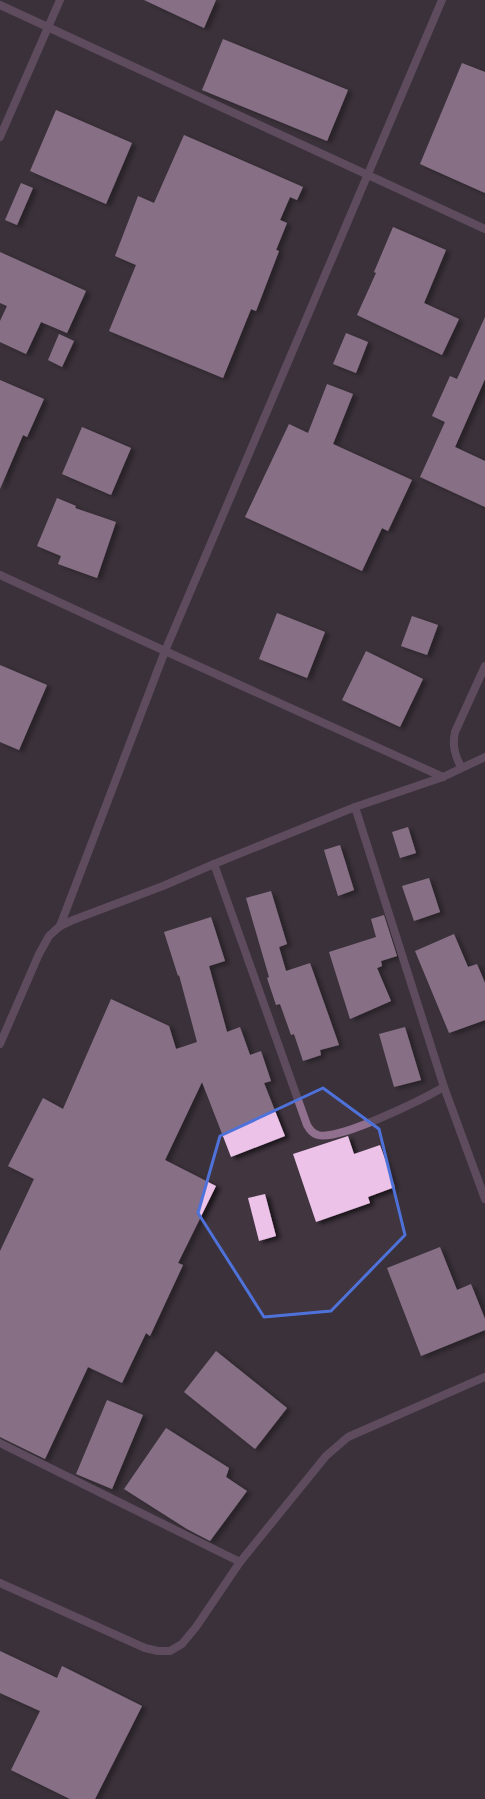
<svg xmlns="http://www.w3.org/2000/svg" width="485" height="1799" font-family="'Archivo Narrow',sans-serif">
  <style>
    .built { fill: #413540 }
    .building { fill: #ecc2e9; filter: url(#shadow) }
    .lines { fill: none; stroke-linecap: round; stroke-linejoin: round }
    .service { stroke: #90708e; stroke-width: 8 }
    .marked { fill: none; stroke: #4e72da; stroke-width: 3; stroke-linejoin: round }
  </style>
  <defs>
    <filter id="shadow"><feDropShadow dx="4.5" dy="2.5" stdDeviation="2" flood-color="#0009"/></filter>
  </defs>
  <rect width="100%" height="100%" fill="#342d34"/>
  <!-- built -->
  <rect class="built" x="0" y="0" width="485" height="1799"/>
  <!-- building -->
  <g class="building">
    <path d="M144,0H216L204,28Z"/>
    <path d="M223,39L348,90L327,141L202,90Z"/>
    <path d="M462,63L485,72V193L420,164Z"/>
    <path d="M56,110L132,143L106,204L30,171Z"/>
    <path d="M184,135L303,187L297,200L290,197L280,220L287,223L276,250L279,251L256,311L251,309L223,378L109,331L136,265L115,256L138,196L154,203Z"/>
    <path d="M21,183L33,188L17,225L5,220Z"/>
    <path d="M393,227L446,250L424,303L459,319L442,355L357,315L376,273L374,272Z"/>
    <path d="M0,252L86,291L67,333L41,322L26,354L0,342V321L7,306L0,303Z"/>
    <path d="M485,317V379L455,447L485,461V507L420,477L445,422L432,416L450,376L457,379Z"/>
    <path d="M346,333L368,342L356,373L333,364Z"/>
    <path d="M59,334L74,341L62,367L48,360Z"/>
    <path d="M0,380L44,399L27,437L23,435L0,489Z"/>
    <path d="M327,384L353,394L333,444L412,480L388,531L382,528L362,571L245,517L289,424L308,433Z"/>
    <path d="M82,427L131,448L111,495L62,474Z"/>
    <path d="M57,498L76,506L75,508L116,522L97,578L58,564L61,556L37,546Z"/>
    <path d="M277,613L325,632L307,678L259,659Z"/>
    <path d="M412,616L438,625L427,655L401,646Z"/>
    <path d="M366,651L423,679L400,727L342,700Z"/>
    <path d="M0,665L47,685L19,750L0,742Z"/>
    <path d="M408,827L416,853L400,858L392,832Z"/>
    <path d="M340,845L354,890L338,896L324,850Z"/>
    <path d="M429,878L440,912L414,921L402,886Z"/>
    <path d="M271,891L287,944L279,947L286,971L310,963L339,1045L320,1050L321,1055L303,1061L294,1034L291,1035L280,1004L276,1005L267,978L269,977L246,898Z"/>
    <path d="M384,915L397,956L381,961L382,966L377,968L391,1001L350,1019L329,952L376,937L371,919Z"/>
    <path d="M211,917L225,961L209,966L227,1032L240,1027L250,1055L261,1051L271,1081L264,1083L285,1136L231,1157L202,1082L165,1160L216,1186L178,1263L183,1265L150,1336L146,1333L122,1383L88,1367L45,1459L0,1437V1251L34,1179L8,1166L43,1098L63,1109L111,999L169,1026L176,1049L197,1042L179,975L178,976L164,932Z"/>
    <path d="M454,934L468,967L477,964L485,983V1020L449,1033L415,951Z"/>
    <path d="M405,1027L421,1080L394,1087L379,1034Z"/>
    <path d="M348,1136L354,1154L380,1145L395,1187L368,1197L370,1203L316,1222L293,1154Z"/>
    <path d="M265,1194L276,1236L259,1241L248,1198Z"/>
    <path d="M440,1247L457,1290L471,1284L485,1319V1330L421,1356L387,1268Z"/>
    <path d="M216,1351L287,1408L255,1449L184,1392Z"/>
    <path d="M107,1400L143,1415L112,1489L76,1474Z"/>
    <path d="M166,1428L229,1468L226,1477L247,1491L210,1541L187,1529L124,1489Z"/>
    <path d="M0,1651L57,1678L62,1666L142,1706L95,1799H70L11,1770L40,1711L0,1693Z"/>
  </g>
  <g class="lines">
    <!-- service -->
    <g class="service">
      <path d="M0,5L485,229"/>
      <path d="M0,137L60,0"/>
      <path d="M0,575L165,651L443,777"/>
      <path d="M461,767C455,755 452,746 455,732L485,666"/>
      <path d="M355,807L444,1087L485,1199"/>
      <path d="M214,864L307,1125C310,1130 312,1133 318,1135C339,1141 423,1099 444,1087"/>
      <path d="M60,926L165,651L442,0"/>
      <path d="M0,1044L39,954L49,936L60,926L73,920L163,886L214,864L355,807L443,777L485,757"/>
      <path d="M0,1443L240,1562"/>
      <path d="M0,1583L145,1648L158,1651H170L182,1644L196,1627L240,1562L326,1456L348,1437L485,1377"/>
    </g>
  </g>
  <!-- marked area -->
  <path d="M0 0H485V1799H0ZM323,1088L379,1129L405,1235L331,1311L264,1317L198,1213L220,1136Z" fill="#342d34" fill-opacity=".55" fill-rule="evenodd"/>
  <path class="marked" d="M323,1088L379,1129L405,1235L331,1311L264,1317L198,1213L220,1136Z"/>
</svg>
